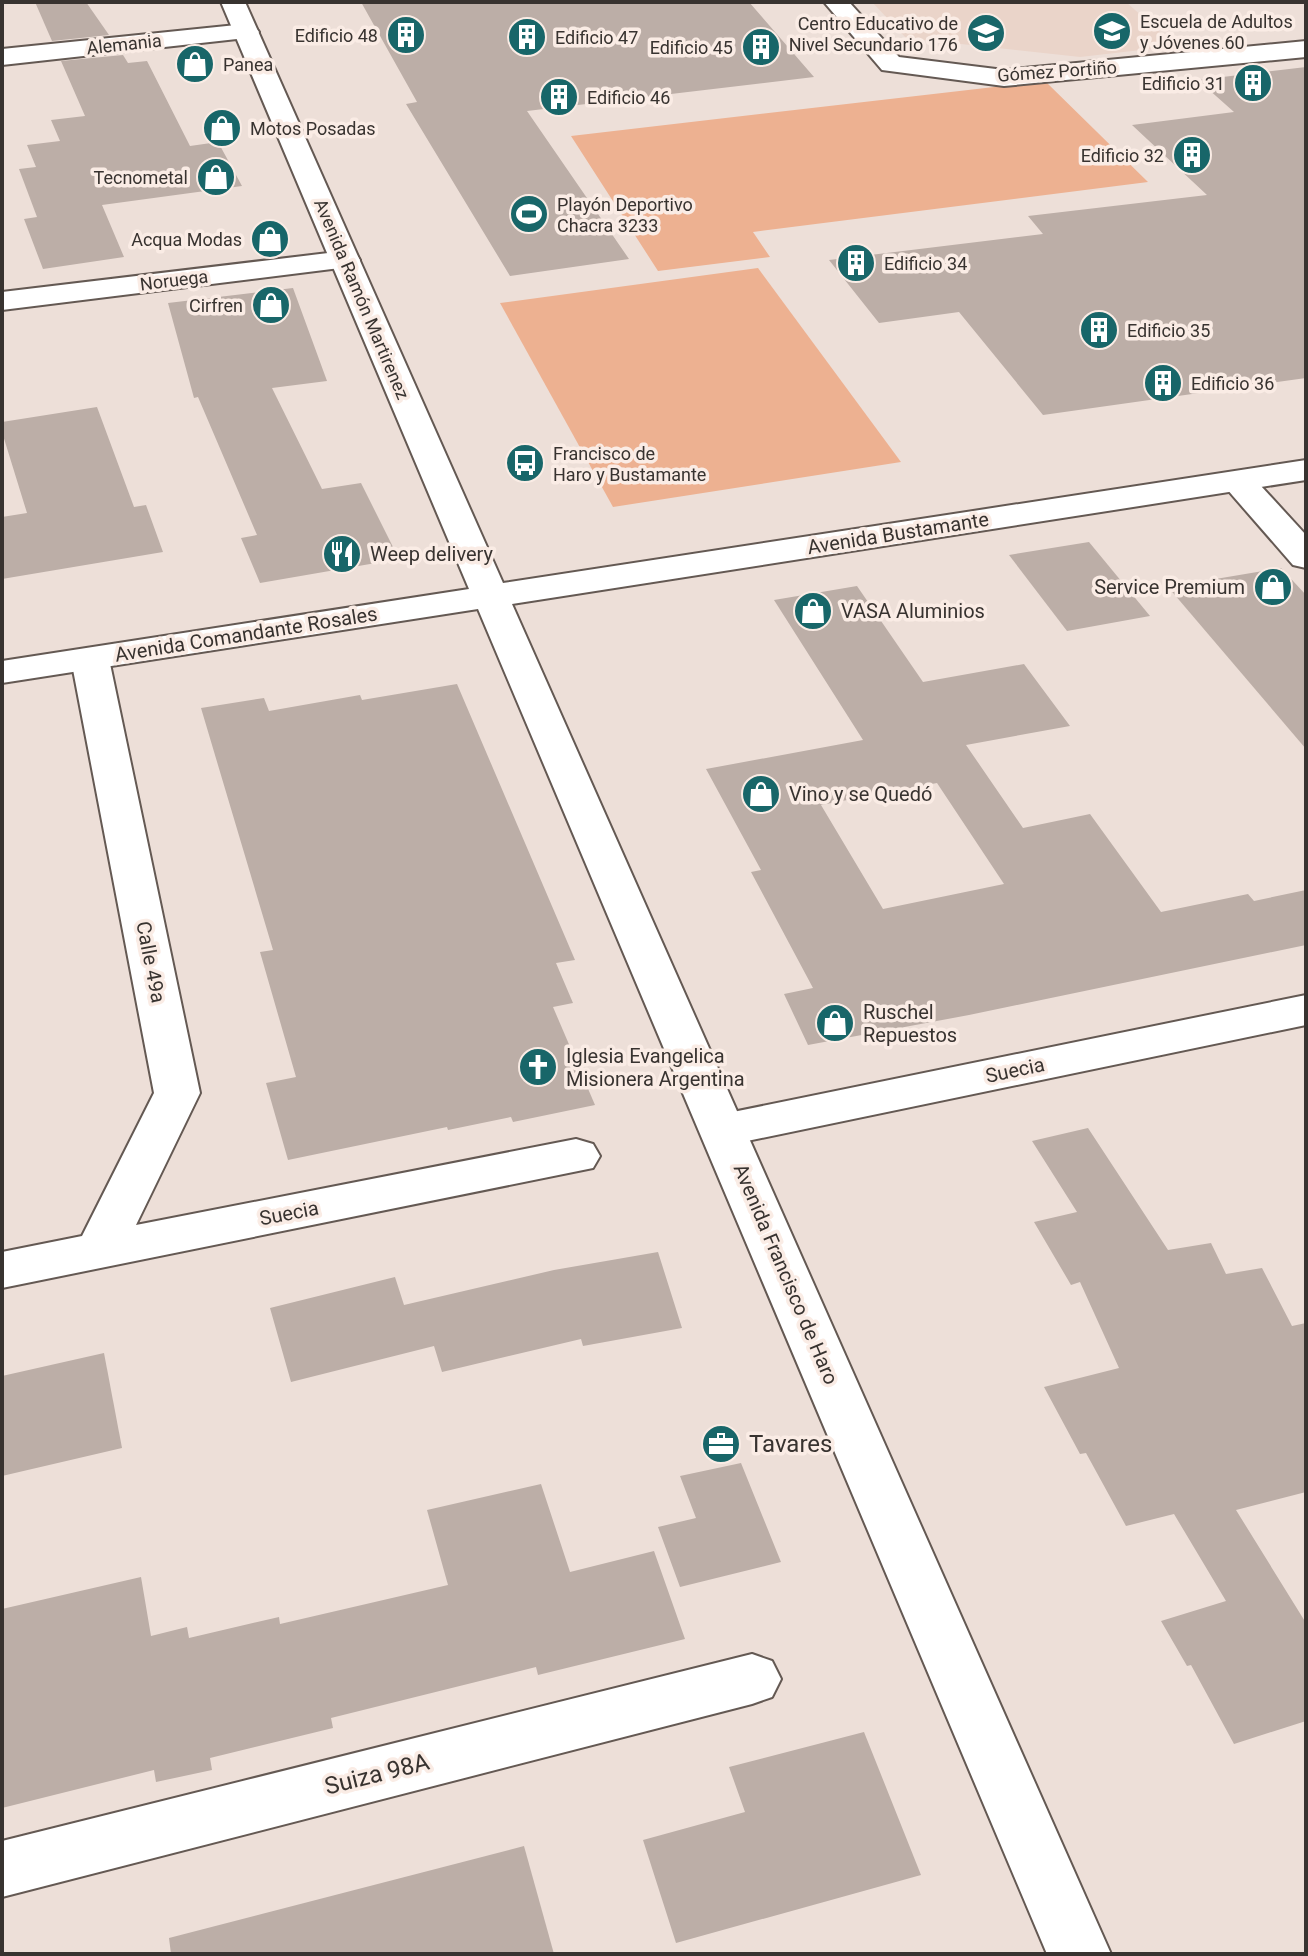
<svg xmlns="http://www.w3.org/2000/svg" width="1308" height="1956" font-family="Roboto,sans-serif">
  <style>
    .built { fill: #ead4c9 }
    .green { fill: #edb191 }
    .building { fill: #bcaea7; fill-rule: evenodd }
    .lines { fill: none; stroke-linecap: round; stroke-linejoin: round }
    .minor-casing { stroke: #645953; stroke-width: 4 }
    .major-casing { stroke: #645953; stroke-width: 4 }
    .minor { fill: #fff; fill-rule: evenodd }
    .major { fill: #fff; fill-rule: evenodd }
    .labels { text-anchor: middle; dominant-baseline: central; stroke-width: 7; stroke-linejoin: round; paint-order: stroke }
    .far-poi-label { font-size: 18px; fill: #383330; stroke: #faece5; text-anchor: start }
    .far-street-label { font-size: 18px; fill: #383330; stroke: #faece5 }
    .street-label { font-size: 20px; fill: #383330; stroke: #faece5 }
    .poi-label { font-size: 20px; fill: #383330; stroke: #faece5; text-anchor: start }
    .near-poi-label { font-size: 24px; fill: #383330; stroke: #faece5; text-anchor: start }
    .near-street-label { font-size: 24px; fill: #383330; stroke: #faece5 }
  </style>
  <rect width="100%" height="100%" fill="#eddfd8"/>
  <!-- built -->
  <path class="built" d="M872,2H1126L1176,46L1080,57L906,38Z"/>
  <!-- green -->
  <g class="green">
    <path d="M1045,81L1148,182L753,232L770,257L658,271L571,136Z"/>
    <path d="M758,268L901,462L613,507L500,303Z"/>
  </g>
  <!-- building -->
  <g class="building">
    <path d="M35,2H86L109,35L52,41Z"/>
    <path d="M361,2H749L814,77L527,111L629,259L510,276L406,104L417,102Z"/>
    <path d="M123,55L128,63L147,61L190,146L218,142L242,186L102,205L124,257L43,269L24,219L37,217L19,169L36,167L27,145L60,141L51,120L85,116L61,61Z"/>
    <path d="M1306,67V378L1043,415L959,312L879,323L829,260L1043,234L1028,216L1207,195L1132,125L1234,112L1198,80Z"/>
    <path d="M293,288L327,381L272,388L322,489L361,483L399,559L260,583L241,538L257,535L198,397L194,398L168,303Z"/>
    <path d="M97,407L134,507L146,505L163,552L2,579V517L27,513L2,432V422Z"/>
    <path d="M1089,542L1150,616L1067,631L1009,555Z"/>
    <path d="M1281,568L1306,595V749L1168,587Z"/>
    <path d="M857,586L923,682L1024,664L1070,726L966,745L1023,828L1090,814L1161,912L1248,894L1254,901L1306,890V945L969,1015L808,1045L784,994L813,988L751,872L761,870L706,769L863,740L774,600ZM937,783L1004,884L883,909L821,805Z"/>
    <path d="M457,684L575,960L556,963L573,1003L553,1007L595,1105L513,1122L511,1117L448,1130L447,1127L288,1160L266,1083L296,1077L260,952L273,950L201,708L264,698L269,711L360,695L362,700Z"/>
    <path d="M1088,1128L1168,1250L1211,1243L1226,1274L1262,1268L1292,1326L1306,1323V1492L1236,1510L1306,1623V1721L1234,1744L1191,1665L1187,1666L1161,1621L1226,1601L1174,1514L1126,1526L1086,1453L1080,1454L1044,1387L1119,1368L1080,1282L1071,1285L1034,1222L1077,1212L1032,1141Z"/>
    <path d="M658,1252L682,1328L583,1346L581,1339L442,1372L434,1346L291,1382L270,1308L395,1277L404,1305L554,1270Z"/>
    <path d="M104,1353L122,1448L2,1476V1376Z"/>
    <path d="M741,1463L781,1562L680,1587L658,1527L696,1518L680,1476Z"/>
    <path d="M541,1484L570,1572L654,1551L685,1639L538,1675L536,1667L331,1718L333,1728L210,1758L212,1770L156,1782L154,1770L2,1808V1609L141,1577L151,1636L187,1627L189,1638L279,1617L280,1624L448,1585L427,1510Z"/>
    <path d="M864,1732L921,1875L676,1943L643,1840L745,1812L729,1767Z"/>
    <path d="M524,1846L554,1954H171L169,1938Z"/>
  </g>
  <g class="lines">
    <defs>
      <g id="minor">
        <path d="M824,2H849L899,57L1004,70L1306,41V57L1004,86L882,70Z"/>
        <path d="M246,24L255,27L259,32L255,37L2,65V49Z"/>
        <path d="M345,251L356,254L360,260L356,266L2,310V292Z"/>
        <path d="M1238,471L1250,474L1306,535V568L1293,565L1226,488L1221,481L1226,474Z"/>
        <path d="M90,648L103,651L109,659L200,1093L136,1225L576,1139L593,1144L600,1156L593,1168L2,1288V1252L82,1236L154,1093L71,659L77,651Z"/>
        <path d="M1306,995V1025L723,1146L706,1142L700,1130L706,1118L723,1114Z"/>
        <path d="M752,1654L772,1661L781,1679L772,1697L752,1704L2,1897V1841Z"/>
      </g>
      <path id="major" d="M221,2H245L503,583L1306,460V480L512,604L1111,1954H1047L478,609L2,683V661L469,589Z"/>
    </defs>
    <!-- minor casing -->
    <use href="#minor" class="minor-casing"/>
    <!-- major casing -->
    <use href="#major" class="major-casing"/>
    <!-- minor -->
    <use href="#minor" class="minor"/>
    <!-- major -->
    <use href="#major" class="major"/>
  </g>
  <!-- icons -->
  <defs>
    <symbol id="school-disc" viewBox="-11 -11 22 22"><circle r="9.5" fill="#186669" stroke="#faece5"/><path d="M0-5L7-2L0 1L-7-2ZM-4 1L0 2.5L4 1V4Q0 6-4 4Z" fill="#fff"/></symbol>
    <symbol id="building-disc" viewBox="-11 -11 22 22"><circle r="9.5" fill="#186669" stroke="#faece5"/><path d="M-4-6H4V6H1V3H-1V6H-4ZM-2.5-4.3h1.7v1.8h-1.7ZM.8-4.3h1.7v1.8H.8ZM-2.5-1h1.7V.8h-1.7ZM.8-1h1.7V.8H.8Z" fill="#fff"/></symbol>
    <symbol id="shop-disc" viewBox="-11 -11 22 22"><circle r="9.5" fill="#186669" stroke="#faece5"/><path d="M-5-2.5h2.3a2.7 3.5 0 0 1 5.4 0H5L5.5 6h-11ZM-1.5-2.5h3a1.5 2.3 0 0 0-3 0Z" fill="#fff"/></symbol>
    <symbol id="stadium-disc" viewBox="-11 -11 22 22"><circle r="9.5" fill="#186669" stroke="#faece5"/><path d="M0-5a6.5 5 0 1 0 0 10a6.5 5 0 1 0 0-10ZM-3.5-1.8h7v3.6h-7Z" fill="#fff"/></symbol>
    <symbol id="bus-disc" viewBox="-11 -11 22 22"><circle r="9.5" fill="#186669" stroke="#faece5"/><path d="M-5-6H5V4H4V6H2V4H-2V6H-4V4H-5ZM-3.5-4V0h7V-4ZM-3.5 1.2v1.5H-2V1.2ZM2 1.2v1.5H3.5V1.2Z" fill="#fff"/></symbol>
    <symbol id="restaurant-disc" viewBox="-11 -11 22 22"><circle r="9.5" fill="#186669" stroke="#faece5"/><path d="M-5-6h1v4h1v-4h1v4h1v-4h1v5L-1.5 .5V6h-2V.5L-5-1ZM5-6V6H3V1.5H1.5Q1.5-4 5-6Z" fill="#fff"/></symbol>
    <symbol id="church-disc" viewBox="-11 -11 22 22"><circle r="9.5" fill="#186669" stroke="#faece5"/><path d="M-1.2-6h2.4v3.5h3.3v2.4h-3.3V6h-2.4V-.1h-3.3v-2.4h3.3Z" fill="#fff"/></symbol>
    <symbol id="office-disc" viewBox="-11 -11 22 22"><circle r="9.5" fill="#186669" stroke="#faece5"/><path d="M-6-3h4V-5.5h4V-3h4V5H-6ZM-1-4.5V-3h2v-1.5ZM-6 0V1H6V0Z" fill="#fff"/></symbol>
  </defs>
  <g fill-rule="evenodd">
    <use href="#school-disc" x="1090" y="9" width="44" height="44"/>
    <use href="#school-disc" x="964" y="11" width="44" height="44"/>
    <use href="#building-disc" x="384" y="13" width="44" height="44"/>
    <use href="#building-disc" x="505" y="15" width="44" height="44"/>
    <use href="#building-disc" x="739" y="25" width="44" height="44"/>
    <use href="#shop-disc" x="173" y="42" width="44" height="44"/>
    <use href="#building-disc" x="1231" y="61" width="44" height="44"/>
    <use href="#building-disc" x="537" y="75" width="44" height="44"/>
    <use href="#shop-disc" x="200" y="106" width="44" height="44"/>
    <use href="#building-disc" x="1170" y="133" width="44" height="44"/>
    <use href="#shop-disc" x="194" y="155" width="44" height="44"/>
    <use href="#stadium-disc" x="507" y="192" width="44" height="44"/>
    <use href="#shop-disc" x="248" y="217" width="44" height="44"/>
    <use href="#building-disc" x="834" y="241" width="44" height="44"/>
    <use href="#shop-disc" x="249" y="283" width="44" height="44"/>
    <use href="#building-disc" x="1077" y="308" width="44" height="44"/>
    <use href="#building-disc" x="1141" y="361" width="44" height="44"/>
    <use href="#bus-disc" x="503" y="441" width="44" height="44"/>
    <use href="#restaurant-disc" x="320" y="532" width="44" height="44"/>
    <use href="#shop-disc" x="1251" y="565" width="44" height="44"/>
    <use href="#shop-disc" x="791" y="589" width="44" height="44"/>
    <use href="#shop-disc" x="739" y="772" width="44" height="44"/>
    <use href="#shop-disc" x="813" y="1001" width="44" height="44"/>
    <use href="#church-disc" x="516" y="1045" width="44" height="44"/>
    <use href="#office-disc" x="699" y="1422" width="44" height="44"/>
  </g>
  <g class="labels">
    <!-- far-poi labels -->
    <g class="far-poi-label">
      <text x="1140" y="21">Escuela de Adultos<tspan x="1140" dy="21">y Jóvenes 60</tspan></text>
      <text x="958" y="23" text-anchor="end">Centro Educativo de<tspan x="958" dy="21">Nivel Secundario 176</tspan></text>
      <text x="378" y="35" text-anchor="end">Edificio 48</text>
      <text x="555" y="37">Edificio 47</text>
      <text x="733" y="47" text-anchor="end">Edificio 45</text>
      <text x="223" y="64">Panea</text>
      <text x="1225" y="83" text-anchor="end">Edificio 31</text>
      <text x="587" y="97">Edificio 46</text>
      <text x="250" y="128">Motos Posadas</text>
      <text x="1164" y="155" text-anchor="end">Edificio 32</text>
      <text x="188" y="177" text-anchor="end">Tecnometal</text>
      <text x="557" y="204">Playón Deportivo<tspan x="557" dy="21">Chacra 3233</tspan></text>
      <text x="242" y="239" text-anchor="end">Acqua Modas</text>
      <text x="884" y="263">Edificio 34</text>
      <text x="243" y="305" text-anchor="end">Cirfren</text>
      <text x="1127" y="330">Edificio 35</text>
      <text x="1191" y="383">Edificio 36</text>
      <text x="553" y="453">Francisco de<tspan x="553" dy="21">Haro y Bustamante</tspan></text>
    </g>
    <!-- far-street labels -->
    <g class="far-street-label">
      <text transform="translate(124 44) rotate(-6)">Alemania</text>
      <text transform="translate(1057 71) rotate(-4)">Gómez Portiño</text>
      <text transform="translate(174 280) rotate(-7)">Noruega</text>
      <text transform="translate(362 299) rotate(67)">Avenida Ramón Martirenez</text>
    </g>
    <!-- street labels -->
    <g class="street-label">
      <text transform="translate(898 533) rotate(-9)">Avenida Bustamante</text>
      <text transform="translate(246 634) rotate(-9)">Avenida Comandante Rosales</text>
      <text transform="translate(151 962) rotate(79)">Calle 49a</text>
      <text transform="translate(1015 1070) rotate(-12)">Suecia</text>
      <text transform="translate(289 1213) rotate(-11)">Suecia</text>
      <text transform="translate(786 1274) rotate(67)">Avenida Francisco de Haro</text>
    </g>
    <!-- poi labels -->
    <g class="poi-label">
      <text x="370" y="554">Weep delivery</text>
      <text x="1245" y="587" text-anchor="end">Service Premium</text>
      <text x="841" y="611">VASA Aluminios</text>
      <text x="789" y="794">Vino y se Quedó</text>
      <text x="863" y="1012">Ruschel<tspan x="863" dy="23">Repuestos</tspan></text>
      <text x="566" y="1056">Iglesia Evangelica<tspan x="566" dy="23">Misionera Argentina</tspan></text>
    </g>
    <!-- near-poi labels -->
    <g class="near-poi-label">
      <text x="749" y="1444">Tavares</text>
    </g>
    <!-- near-street labels -->
    <g class="near-street-label">
      <text transform="translate(377 1774) rotate(-14)">Suiza 98A</text>
    </g>
  </g>
  <!-- border -->
  <rect width="1308" height="1956" fill="none" stroke="#383330" stroke-width="8"/>
</svg>
